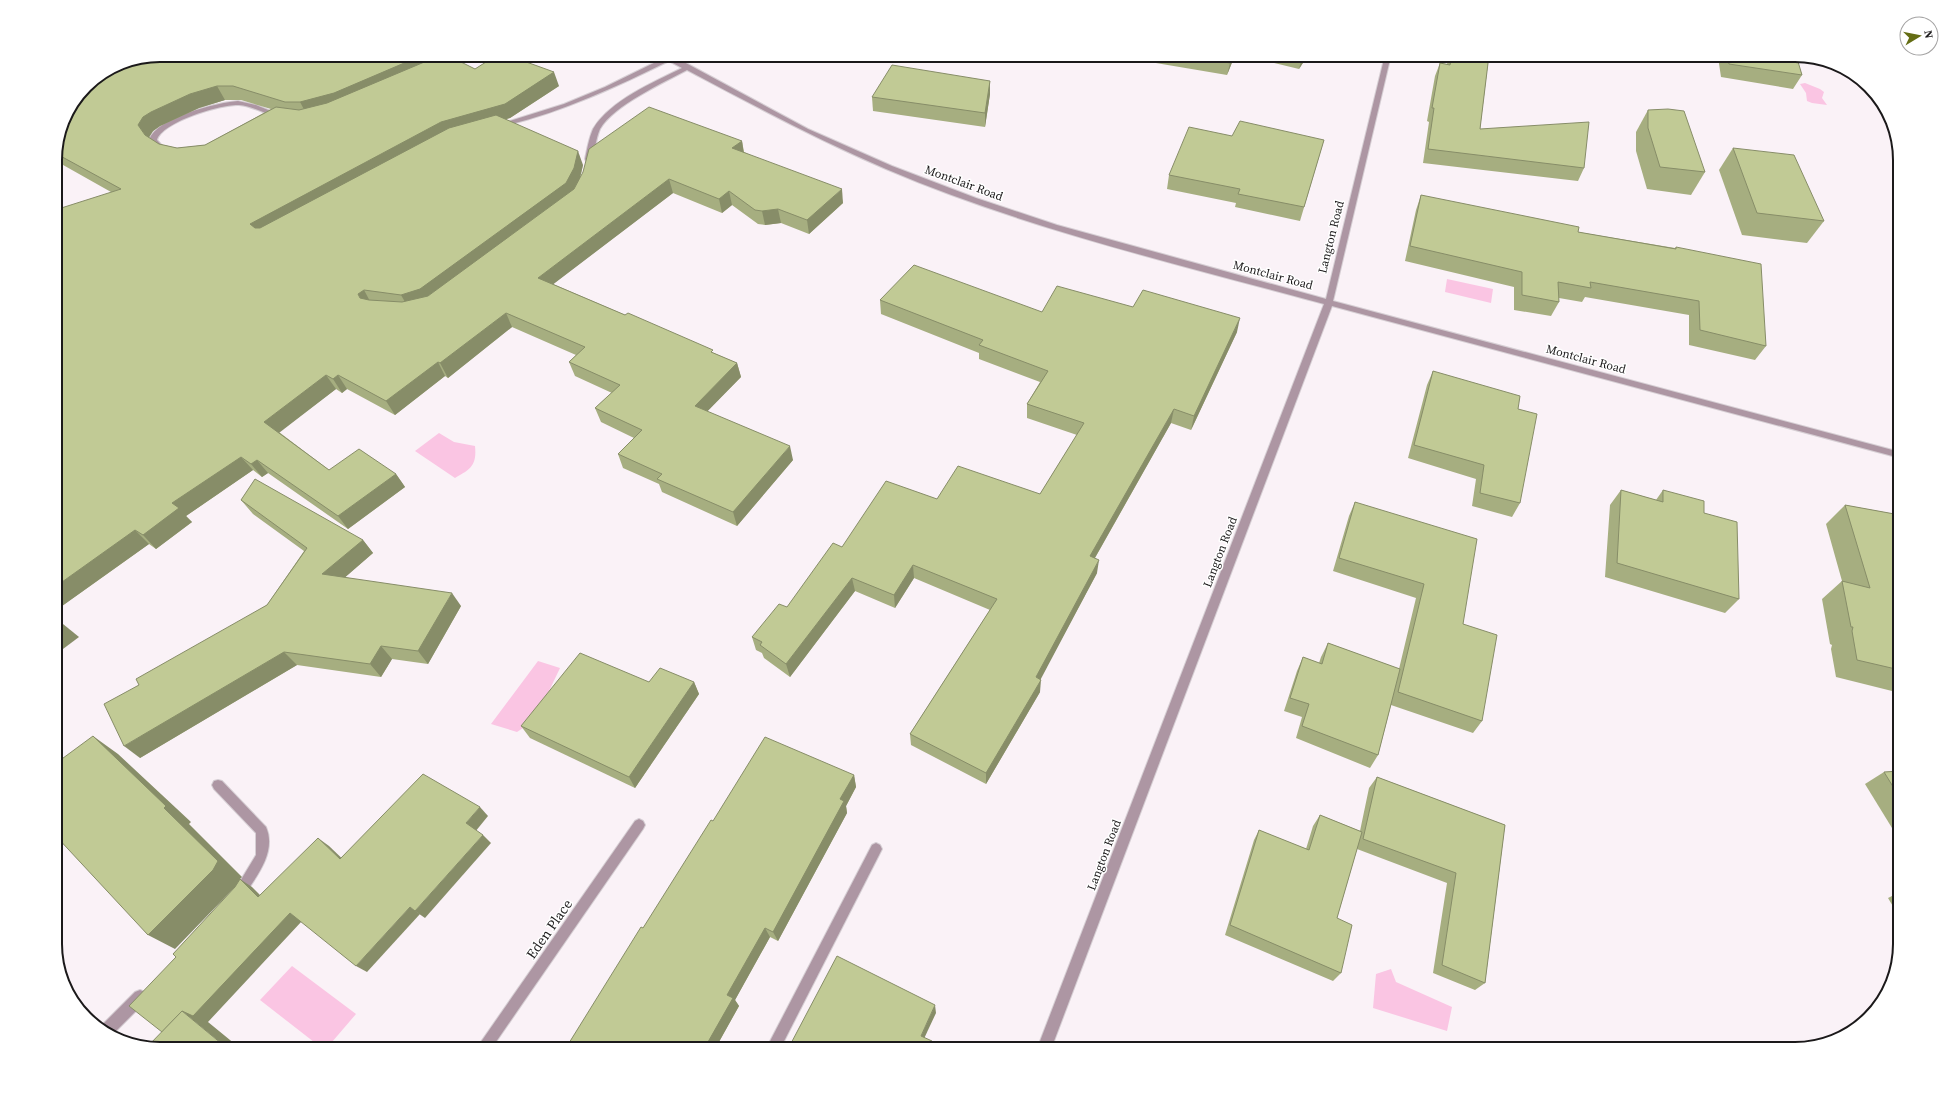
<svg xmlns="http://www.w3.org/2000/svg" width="1955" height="1104" font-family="'Source Serif 4',serif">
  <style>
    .water { fill: #fac5e3 }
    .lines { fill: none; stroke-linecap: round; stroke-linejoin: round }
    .lane-casing { stroke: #d6cfd4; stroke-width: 2 }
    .street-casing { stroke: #d6cfd4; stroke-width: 2 }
    .lane { fill: #ad96a3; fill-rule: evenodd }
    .street { fill: #ad96a3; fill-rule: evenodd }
    .wall { fill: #a6ae80; fill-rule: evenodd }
    .shaded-wall { fill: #878d68 }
    .building { fill: #c1ca95; stroke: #878d68 }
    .labels { text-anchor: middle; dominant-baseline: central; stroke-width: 3; stroke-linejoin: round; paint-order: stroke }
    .street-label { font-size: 12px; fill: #1b191a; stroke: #fff }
    .near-street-label { font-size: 14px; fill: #1b191a; stroke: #fff }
    .rim { fill: none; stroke: #1b191a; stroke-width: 2 }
  </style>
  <rect width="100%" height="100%" fill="#faf2f7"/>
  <!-- water -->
  <g class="water">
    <path d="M1805,83L1820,89L1824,92L1822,98L1827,105L1812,103L1807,101L1806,93L1800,84Z"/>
    <path d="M1447,279L1493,289L1491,303L1445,292Z"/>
    <path d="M439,433L454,442L475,446C477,465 471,469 455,478L415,451Z"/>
    <path d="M538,661L560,668L550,689L541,716L517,732L491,724Z"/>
    <path d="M292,966L356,1014L326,1049H323L260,1000Z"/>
    <path d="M1391,969L1396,982L1452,1007L1447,1031L1373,1008L1376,974Z"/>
  </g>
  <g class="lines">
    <defs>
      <g id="lane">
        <path d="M463,55H471L448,67L443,66Z"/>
        <path d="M238,101L256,105L283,116L280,118C267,115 253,106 239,105C221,104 162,122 157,140L166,150L165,152H159L149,140C157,117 216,103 238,101Z"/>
        <path d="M218,780L222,781L266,827C277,852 256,877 243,897L239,899L235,897L233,893L256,855V833L214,789L212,785L214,781Z"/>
        <path d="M140,990L145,992L147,997L145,1002L111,1036L108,1035L100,1027L135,992Z"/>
      </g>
      <g id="street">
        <path d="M660,55H671L808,129L892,166L976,198L1057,225L1326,299L1385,55H1391L1333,301L1900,452V458L1332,306L1051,1049H1037L1324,304C1177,264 1027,229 886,169C818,140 753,105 687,70C663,83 614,105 600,129C596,138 595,149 593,159L586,161L585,159C587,149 589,138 593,129C609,101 654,82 682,68L669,61C614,88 560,113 500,127L497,125L564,104L605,87L664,58Z"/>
        <path d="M639,819L643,821L645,825L643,829L491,1049H476L635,821Z"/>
        <path d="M876,843L880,845L882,849L880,853L780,1049H766L872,845Z"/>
      </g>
    </defs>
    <!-- lane casing -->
    <use href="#lane" class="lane-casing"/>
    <!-- street casing -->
    <use href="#street" class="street-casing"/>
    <!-- lane -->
    <use href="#lane" class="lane"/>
    <!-- street -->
    <use href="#street" class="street"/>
  </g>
  <!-- wall -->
  <g class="wall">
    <path d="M160,55H438L439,56L475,69L559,86L510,118L506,119L583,165L580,178L742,141L744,152L843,203L809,234L781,223L765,225L758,224L732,205L722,213L673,193L553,284L737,363L741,377L707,411L793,460L737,526L662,492L659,484L623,468L618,454L634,438L601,422L595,408L612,393L575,376L569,362L576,355L512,327L448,378L445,376L395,415L347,389L342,393L336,389L279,432L329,470L396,474L405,487L348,529L268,473L262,477L253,470L186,516L192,522L156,549L149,544L55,611L111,192L56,161L55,160V153L63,120ZM225,100H241L271,109L205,145L177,148L159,144L149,137L153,131L160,126L199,108Z"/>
    <path d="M1144,55H1235L1227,75L1144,61Z"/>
    <path d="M1241,55H1308L1299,69Z"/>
    <path d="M1449,55H1489L1480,129L1584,168L1578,181L1423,163L1429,122L1427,121L1435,76L1440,63L1447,64Z"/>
    <path d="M1708,55H1795L1802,75L1793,89L1721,77L1718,57Z"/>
    <path d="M990,81V94L985,127L873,111L872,97Z"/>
    <path d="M1648,110L1705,172L1691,195L1647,189L1636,151V132Z"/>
    <path d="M1232,136L1324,140L1300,221L1235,207L1236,203L1167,189L1169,175Z"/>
    <path d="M1733,148L1824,221L1807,243L1742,235L1719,170Z"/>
    <path d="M1421,195L1578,232L1675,248L1676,247L1766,346L1755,360L1689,345V315L1585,297L1582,302L1559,298V302L1551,316L1514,310V287L1405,261L1416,210Z"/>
    <path d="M880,300L1042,312L1133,307L1237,332L1191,430L1171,423L1095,558L1097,573L1040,679V692L986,784L911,745L910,734L990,610L914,578L895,608L855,591L790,677L764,658L762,653L756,650L752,637L787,607L842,547L937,499L1040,494L1077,435L1027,418V404L1040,382L979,359V353L881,314Z"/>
    <path d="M1433,371L1518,409L1520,503L1512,517L1472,506L1476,479L1408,458L1427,385Z"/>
    <path d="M1621,490L1656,500L1663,490L1704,513L1739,599L1725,613L1605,577L1610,505Z"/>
    <path d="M241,500L363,540L373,553L345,577L461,606L428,664L392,659L381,677L297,665L140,758L139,685L267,605L304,551L253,514Z"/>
    <path d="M1355,502L1463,624L1482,721L1473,733L1391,705L1378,755L1370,768L1296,738L1302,717L1284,711L1297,671L1303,657L1319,663L1321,657L1328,643L1399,669L1416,598L1333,571L1349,516Z"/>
    <path d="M1845,505L1900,515V693L1836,677L1831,649L1832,645L1830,644L1822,599L1842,581L1826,524Z"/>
    <path d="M649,682H694L699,694L635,788L530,738L521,726Z"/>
    <path d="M1900,771V841L1865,784L1884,772Z"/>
    <path d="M854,775L856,787L846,806L847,813L778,941L770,937L735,1000L739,1006L715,1049H561L569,1043L713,821Z"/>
    <path d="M1377,777L1505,825L1485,983L1475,990L1433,973L1447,883L1357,849L1337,918L1341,973L1333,981L1225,935L1254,840L1259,830L1306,849L1313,826L1320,815L1360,831L1369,788Z"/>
    <path d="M1900,892V918L1888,898Z"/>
  </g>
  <!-- shaded-wall -->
  <g class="shaded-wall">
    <path d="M423,55H438L442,63L308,117L300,102Z"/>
    <path d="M1232,55H1235L1227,75Z"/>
    <path d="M1303,55H1308L1299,69L1302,57Z"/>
    <path d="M554,72L559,86L510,118L447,136L260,238L250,224L441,122Z"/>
    <path d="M990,81V94L985,127V113Z"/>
    <path d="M217,86L225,100L199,108L160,126L153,131L148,139L138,125L143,117L151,112L190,94Z"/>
    <path d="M742,141L744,155L732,148Z"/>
    <path d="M578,151L583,165L579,182L571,197L409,309L401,295Z"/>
    <path d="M669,179L673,193L543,292L538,278Z"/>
    <path d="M842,189L843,203L809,234L807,220Z"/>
    <path d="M729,191L732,205L722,213L719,199Z"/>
    <path d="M778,209L781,223L765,225L762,211Z"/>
    <path d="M364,290L372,305L369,312L358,294Z"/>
    <path d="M506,313L512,327L448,378L440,363Z"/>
    <path d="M1240,318L1237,332L1191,430L1194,416Z"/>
    <path d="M438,362L445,376L395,415L386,401Z"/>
    <path d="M737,363L741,377L699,420L695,406Z"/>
    <path d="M326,375L336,389L275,436L264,422Z"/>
    <path d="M338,375L347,389L342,393L333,379Z"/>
    <path d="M1174,409L1171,423L1088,570L1090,556Z"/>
    <path d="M790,446L793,460L737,526L733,512Z"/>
    <path d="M241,457L253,470L186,516L192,522L156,549L143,535L172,503Z"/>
    <path d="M257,460L268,473L262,477L251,464Z"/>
    <path d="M396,474L405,487L348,529L338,516Z"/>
    <path d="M135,530L149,544L55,611V587Z"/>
    <path d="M363,540L373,553L334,587L322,574Z"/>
    <path d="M1099,560L1097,573L1035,690L1036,677Z"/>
    <path d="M913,565L914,578L895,608L894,595Z"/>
    <path d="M852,578L855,591L790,677L786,664Z"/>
    <path d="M452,593L461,606L428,664L418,651Z"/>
    <path d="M63,624L79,637L55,655V630Z"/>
    <path d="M381,646L392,659L381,677L370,664Z"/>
    <path d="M284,652L297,665L140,758L124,746Z"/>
    <path d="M1041,680L1040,692L986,784V773Z"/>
    <path d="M694,682L699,694L635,788L629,777Z"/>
    <path d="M93,736L118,754L191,822L189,824L242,877L240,879L252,887L270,905L237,885L175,949L148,935Z"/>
    <path d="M854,775L856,787L846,806L847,813L778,941L773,932L840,799Z"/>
    <path d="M480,807L488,816L475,832L466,823Z"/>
    <path d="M483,835L491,843L425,918L415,911Z"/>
    <path d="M318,838L329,846L351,867L340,859Z"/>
    <path d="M410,907L420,914L367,972L356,966Z"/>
    <path d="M290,913L302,921L208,1022L241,1049H228L182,1011Z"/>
    <path d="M765,928L770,937L735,1000L739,1006L715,1049H704L727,995Z"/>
    <path d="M935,1005L936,1013L922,1043L921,1036Z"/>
    <path d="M932,1041V1049H928Z"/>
  </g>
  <!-- building -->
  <g class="building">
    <path d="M160,55H423L334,93L300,102H285L233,86H217L190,94L151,112L143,117L138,125L145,135L159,144L177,148L205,145L276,107L299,110L327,103L441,55H447L475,69L497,55H507L554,72L505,104L441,122L250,224L255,228H260L449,128L496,115L578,151L574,168L566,183L420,289L401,295L364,290L358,294L360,298L369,300L402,302L428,296L574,189L583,172L589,149L649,107L742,141L732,148L842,189L807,220L778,209L762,211L755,210L729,191L719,199L669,179L538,278L625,315L628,313L713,350L711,352L737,363L695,406L790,446L733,512L657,479L662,474L618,454L642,430L595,408L620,385L569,362L585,347L506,313L440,363L438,362L386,401L338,375L333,379L326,375L264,422L329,470L359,449L396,474L338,516L257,460L251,464L241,457L172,503L179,508L143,535L135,530L55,587V210L121,189L55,153L63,120L86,86L120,63Z"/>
    <path d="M1184,55H1232L1230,63Z"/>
    <path d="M1294,55H1303L1302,57Z"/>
    <path d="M1452,55H1489L1480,129L1589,122L1584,168L1428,149L1434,108H1432L1440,63L1450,65Z"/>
    <path d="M1727,55H1796L1802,75L1729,64Z"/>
    <path d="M892,65L990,81L985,113L872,97Z"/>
    <path d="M1668,109L1684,111L1705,172L1660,167L1648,128V110Z"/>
    <path d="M1240,121L1324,140L1304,207L1238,194L1240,189L1169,175L1189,127L1232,136Z"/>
    <path d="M1733,148L1794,155L1824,221L1757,213Z"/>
    <path d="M1421,195L1579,227L1578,232L1676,249V247L1761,264L1766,346L1700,330L1699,301L1590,282L1591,288L1558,282L1559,302L1522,295V272L1410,246Z"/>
    <path d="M914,265L1042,312L1057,286L1133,307L1143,290L1240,318L1194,416L1174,409L1090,556L1099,560L1036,677L1041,680L986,773L910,734L997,599L913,565L894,595L852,578L786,664L760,645L762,642L752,637L779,604L787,607L833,543L842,547L886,481L937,499L958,466L1040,494L1084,423L1027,404L1048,371L979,345L983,340L880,300Z"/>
    <path d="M1433,371L1520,396L1518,409L1537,414L1520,503L1480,493L1484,465L1414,445Z"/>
    <path d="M255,479L363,540L322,574L452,593L418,651L381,646L370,664L284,652L124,746L104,704L139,685L136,679L267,605L307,548L241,500Z"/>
    <path d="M1621,490L1663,502V490L1704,501V513L1737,522L1739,599L1617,563Z"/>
    <path d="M1355,502L1477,539L1463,624L1497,635L1482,721L1398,692L1424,584L1339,558Z"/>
    <path d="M1845,505L1900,515V670L1857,660L1852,631L1853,627H1851L1842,581L1870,588Z"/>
    <path d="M55,618L63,624L55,630Z"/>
    <path d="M1328,643L1400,669L1378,755L1302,726L1309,704L1290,698L1303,657L1322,664Z"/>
    <path d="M580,653L649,682L660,668L694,682L629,777L521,726Z"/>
    <path d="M93,736L166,806L164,808L218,861L213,870L148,935L55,835V764Z"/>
    <path d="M765,737L854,775L840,799L844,801L773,932L765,928L727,995L733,998L704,1049H696L695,1048L694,1049H561L565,1042L569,1043L641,927L643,928L711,820L713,821Z"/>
    <path d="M1900,771V798L1884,772Z"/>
    <path d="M423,774L480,807L466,823L483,835L415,911L410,907L356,966L290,913L193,1016L182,1011L162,1032L129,1006L176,957L173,954L235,887L240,879L258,897L318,838L340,859Z"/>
    <path d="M1377,777L1505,825L1485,983L1442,965L1456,873L1363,839Z"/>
    <path d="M1320,815L1362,832L1337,918L1352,925L1341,973L1230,925L1259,830L1309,850Z"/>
    <path d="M837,956L935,1005L921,1036L932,1041L928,1049H788Z"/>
    <path d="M182,1011L228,1049H160L148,1046Z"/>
  </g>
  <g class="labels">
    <!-- street labels -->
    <g class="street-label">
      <text transform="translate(964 183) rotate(20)">Montclair Road</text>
      <text transform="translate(1331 237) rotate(-76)">Langton Road</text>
      <text transform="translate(1273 275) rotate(15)">Montclair Road</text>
      <text transform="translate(1586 359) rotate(15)">Montclair Road</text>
      <text transform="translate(1220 552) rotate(-69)">Langton Road</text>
      <text transform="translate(1104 855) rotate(-69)">Langton Road</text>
    </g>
    <!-- near-street labels -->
    <g class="near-street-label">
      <text transform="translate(549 929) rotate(-55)">Eden Place</text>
    </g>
  </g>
  <!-- crop -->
  <path d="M0 0H1955V1104H0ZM160 62H1795A98 98 0 0 1 1893 160V944A98 98 0 0 1 1795 1042H160A98 98 0 0 1 62 944V160A98 98 0 0 1 160 62Z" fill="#fff" fill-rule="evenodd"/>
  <path class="rim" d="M160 62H1795A98 98 0 0 1 1893 160V944A98 98 0 0 1 1795 1042H160A98 98 0 0 1 62 944V160A98 98 0 0 1 160 62Z"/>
  <!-- north arrow -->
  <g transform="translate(1919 36) rotate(80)"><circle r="19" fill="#ffffff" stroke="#a4a3a3"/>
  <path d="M0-3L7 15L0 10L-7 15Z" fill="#646d14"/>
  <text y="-6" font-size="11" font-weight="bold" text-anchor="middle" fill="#1b191a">N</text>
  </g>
</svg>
